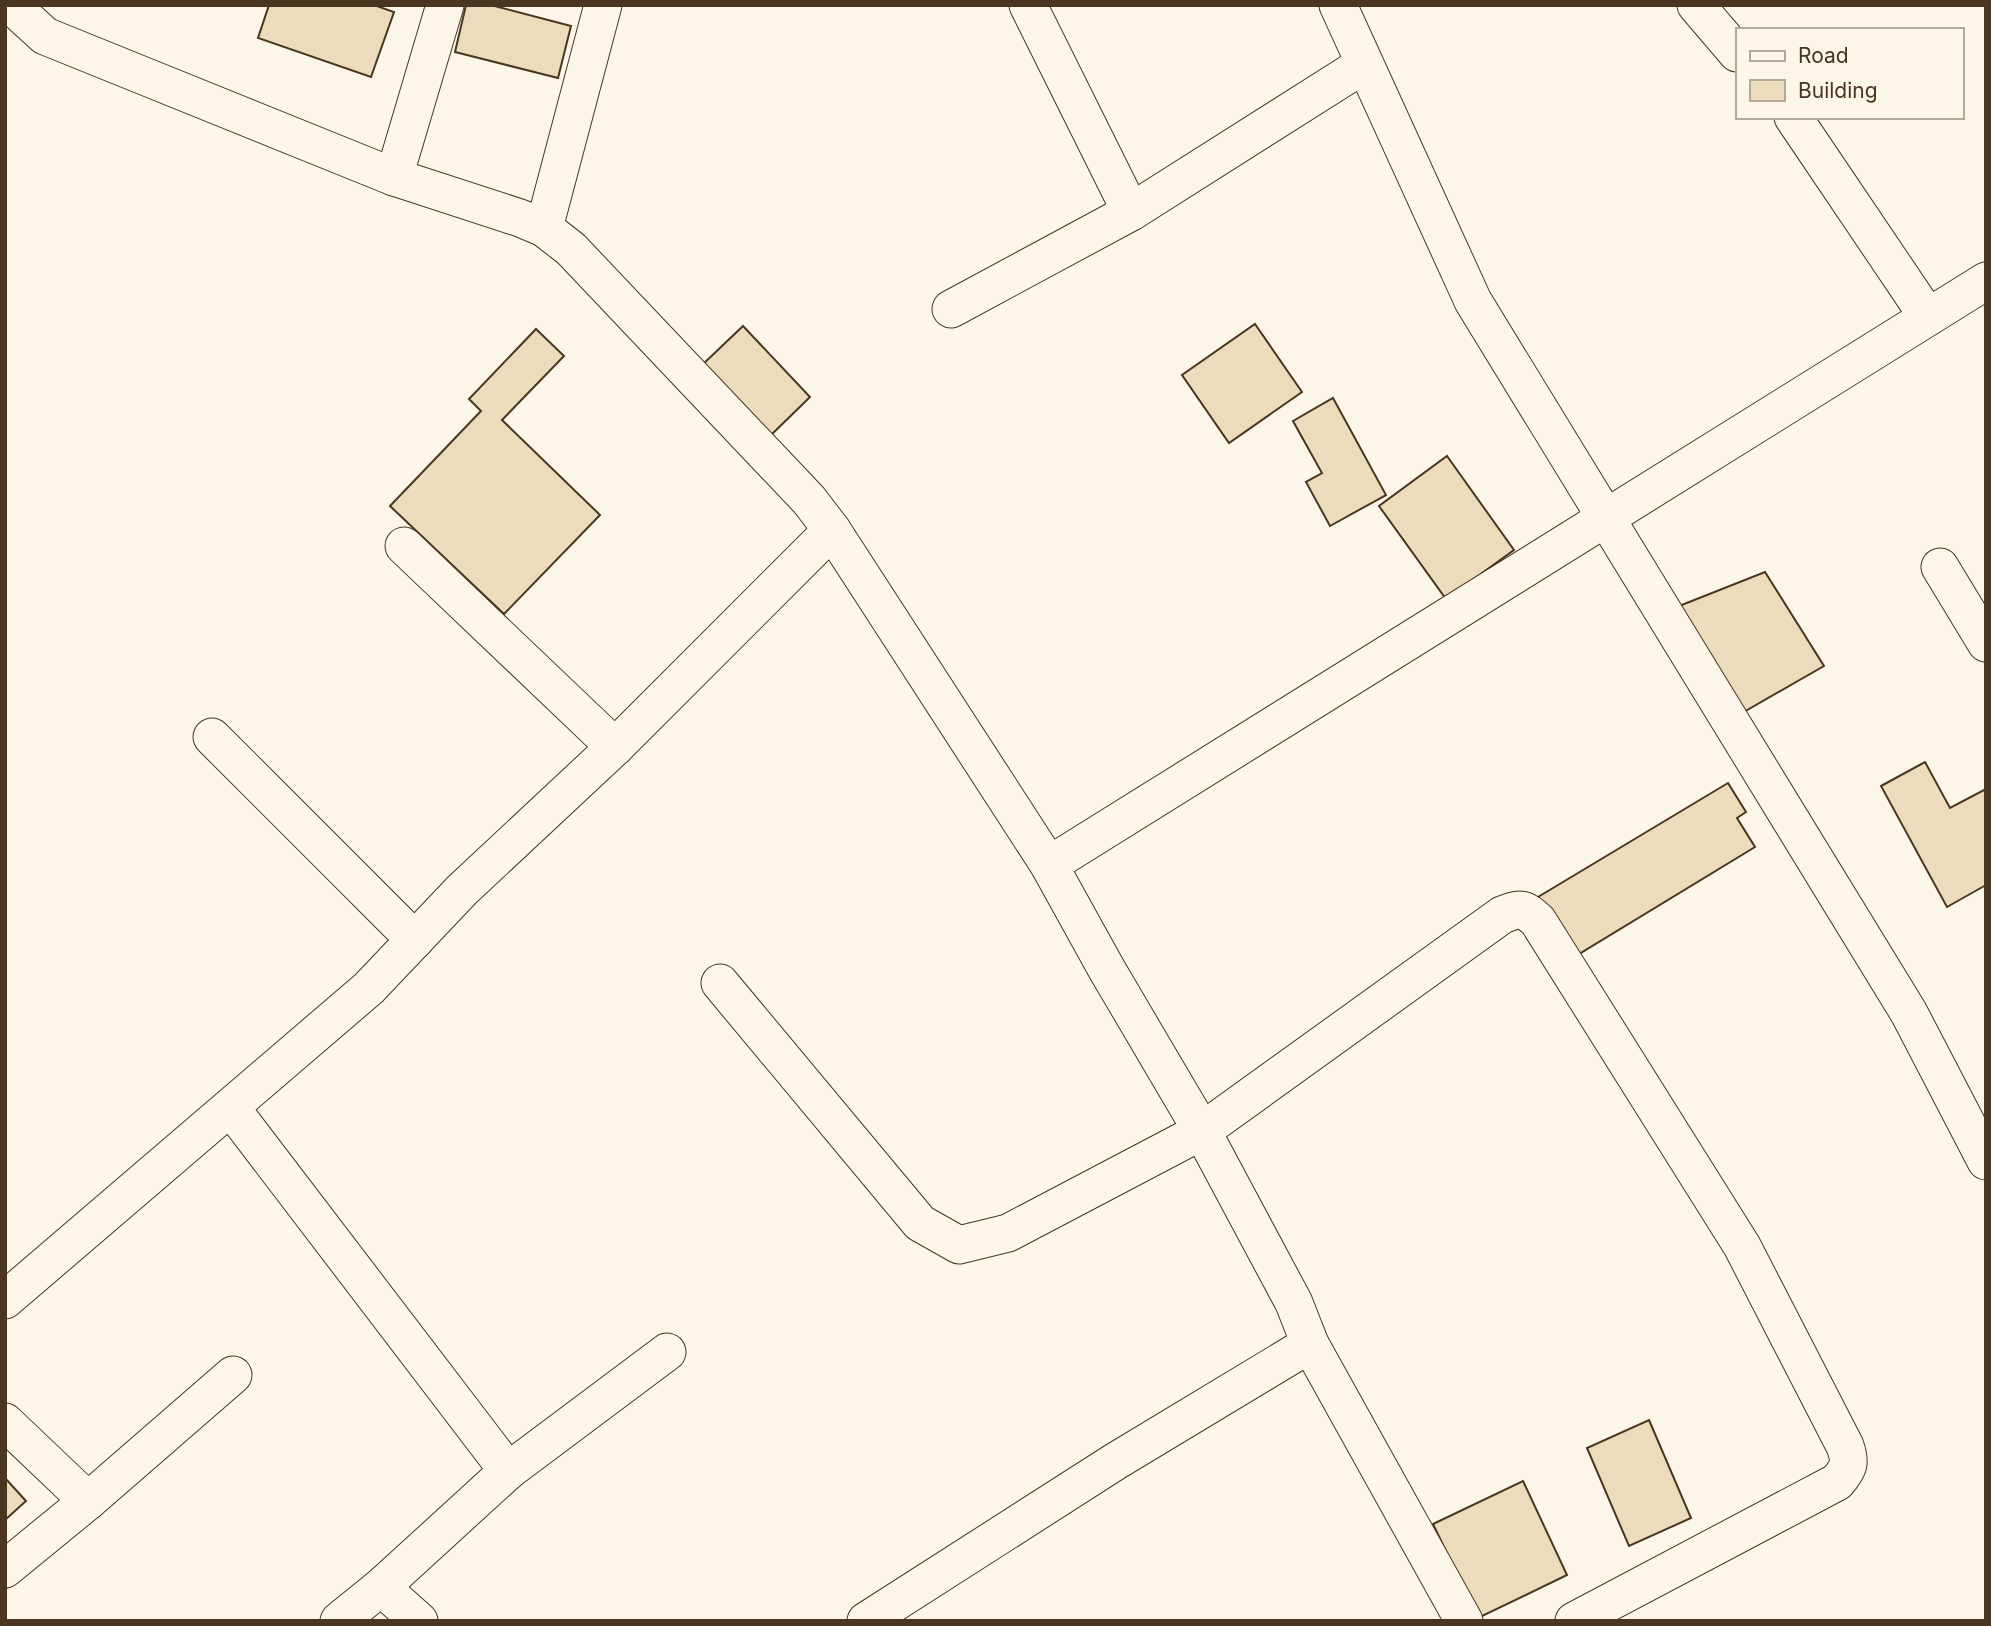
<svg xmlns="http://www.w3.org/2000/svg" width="1991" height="1626" font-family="Inter,sans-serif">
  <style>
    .building { fill: #ecdcbc; stroke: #4a3520; stroke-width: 2 }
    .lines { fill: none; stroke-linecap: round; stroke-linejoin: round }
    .minor-casing { stroke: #4a3520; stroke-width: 39 }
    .minor { stroke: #fbf6e9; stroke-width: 37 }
  </style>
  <rect width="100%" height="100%" fill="#fbf6e9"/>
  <!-- building -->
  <g class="building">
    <path d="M269,5H374L394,12L371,77L258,38Z"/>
    <path d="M466,5H491L571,26L558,78L455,52Z"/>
    <path d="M1255,324L1302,392L1229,443L1182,375Z"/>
    <path d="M743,326L810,397L768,438L701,366Z"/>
    <path d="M536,329L564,356L502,420L600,515L504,614L390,506L481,411L469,399Z"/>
    <path d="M1333,398L1386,495L1330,526L1306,482L1322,473L1293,421Z"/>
    <path d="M1447,456L1514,550L1446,599L1379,506Z"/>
    <path d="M1765,572L1824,666L1742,713L1669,610Z"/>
    <path d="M1925,762L1950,808L1986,789V885L1947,907L1881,786Z"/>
    <path d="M1728,783L1746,812L1737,818L1755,847L1574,957L1538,897Z"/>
    <path d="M1649,1420L1691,1518L1629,1546L1587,1448Z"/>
    <path d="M5,1478L26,1501L5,1520Z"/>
    <path d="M1523,1481L1567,1575L1478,1618L1433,1524Z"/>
  </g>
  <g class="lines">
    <defs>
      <g id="minor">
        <path d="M20,5L22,15L45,36L394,177L520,218L544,228L571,249L809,500L832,530L1049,865L1106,968L1202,1131L1294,1303L1310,1344L1464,1621"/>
        <path d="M1028,5L1131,212"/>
        <path d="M1338,5L1473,301L1909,1013L1986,1161"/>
        <path d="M1696,5L1737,53"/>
        <path d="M1793,117L1928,317"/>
        <path d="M394,177L445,5"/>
        <path d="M544,228L603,5"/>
        <path d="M951,309L1131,212L1363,65"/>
        <path d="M404,546L615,747"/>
        <path d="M1940,567L1986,643"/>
        <path d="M212,737L415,940"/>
        <path d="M1049,865L1986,281"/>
        <path d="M720,983L920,1223L959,1245L1008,1233L1202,1131L1502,915C1520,908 1523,907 1538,921L1742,1246L1845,1446C1851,1463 1849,1468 1837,1482L1574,1621"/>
        <path d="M231,1108L508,1471"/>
        <path d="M5,1300L369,988L462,890L615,747L832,530"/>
        <path d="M5,1422L88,1501"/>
        <path d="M5,1569L88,1501L233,1375"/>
        <path d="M381,1587L419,1621"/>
        <path d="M339,1621L381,1587L508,1471L667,1352"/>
        <path d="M866,1621L1116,1461L1310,1344"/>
      </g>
    </defs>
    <!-- minor casing -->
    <use href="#minor" class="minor-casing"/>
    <!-- minor -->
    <use href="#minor" class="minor"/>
  </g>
  <!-- border -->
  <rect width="1991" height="1626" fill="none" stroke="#4a3520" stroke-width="14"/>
  <!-- legend -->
  <rect x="1736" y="28" width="228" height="91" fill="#fbf6e9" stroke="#b4a999" stroke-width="2"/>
  <rect x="1750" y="51" width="35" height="10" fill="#fbf6e9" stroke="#b4a999" stroke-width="2"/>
  <text x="1798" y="63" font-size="21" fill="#4a3520">Road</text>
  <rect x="1750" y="80" width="35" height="21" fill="#ecdcbc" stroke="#b4a999" stroke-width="2"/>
  <text x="1798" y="98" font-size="21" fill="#4a3520">Building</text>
</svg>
